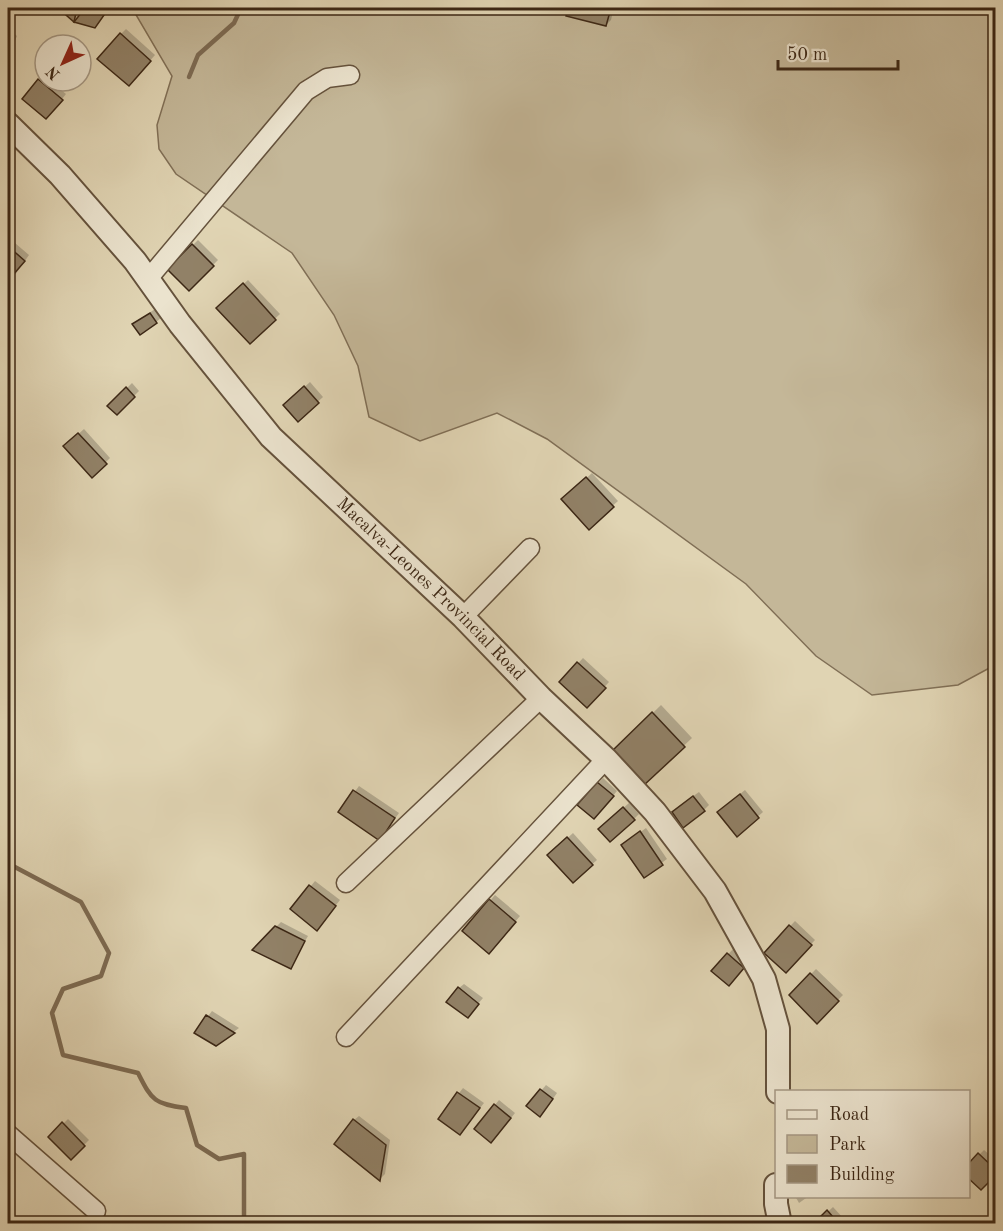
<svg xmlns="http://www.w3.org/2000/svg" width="1003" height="1231" font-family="'Old Standard TT',serif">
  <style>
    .green { fill: #c4b798; stroke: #806f56; stroke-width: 1.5 }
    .shadow { fill: #0003 }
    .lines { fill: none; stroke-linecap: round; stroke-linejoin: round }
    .stream { stroke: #7d6b53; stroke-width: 4.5 }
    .building { fill: #918167; stroke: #3c2715; stroke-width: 1.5 }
    .minor-casing { stroke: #65523c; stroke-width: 21 }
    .tertiary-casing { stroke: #65523c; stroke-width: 26 }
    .minor { stroke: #ebe3ce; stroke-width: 18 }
    .tertiary { stroke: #ebe3ce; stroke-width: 22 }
    .labels { text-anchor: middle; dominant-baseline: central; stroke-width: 6; stroke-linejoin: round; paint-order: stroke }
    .street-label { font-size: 18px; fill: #3c2715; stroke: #ebe3ce }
  </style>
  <rect width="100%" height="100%" fill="#e0d4b3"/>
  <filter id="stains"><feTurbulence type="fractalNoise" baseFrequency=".00333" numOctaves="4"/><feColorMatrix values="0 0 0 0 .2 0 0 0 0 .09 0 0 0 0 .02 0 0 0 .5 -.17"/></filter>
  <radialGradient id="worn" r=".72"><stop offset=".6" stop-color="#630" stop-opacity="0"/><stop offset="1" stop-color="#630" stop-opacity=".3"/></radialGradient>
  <!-- green -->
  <path class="green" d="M132,8H995V665L958,685L872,695L816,656L746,584L547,439L497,413L420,441L369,417L358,366L334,315L292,253L176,174L159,149L157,125L172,76Z"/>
  <!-- shadow -->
  <g class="shadow">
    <path d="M60,8H80L78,19L86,8H109L99,21H75Z"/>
    <path d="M569,8H614L611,20L606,25L567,15Z"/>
    <path d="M8,28L17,36L8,57Z"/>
    <path d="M126,29L155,55L134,79L121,34Z"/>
    <path d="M44,76L45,81H50L66,94L51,113L39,80Z"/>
    <path d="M198,240L218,260L189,289L169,269Z"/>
    <path d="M15,243L29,255L8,285V271L10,270L8,268V251Z"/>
    <path d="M248,280L280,314L250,342L218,308Z"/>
    <path d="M155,309L161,318L156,322L139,320Z"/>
    <path d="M310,382L323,397L298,420L285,405Z"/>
    <path d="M132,383L139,391L117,413L109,406Z"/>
    <path d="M84,429L110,458L92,476L65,446Z"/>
    <path d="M592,473L618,501L589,527L564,499Z"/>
    <path d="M583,658L609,682L587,706L561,682Z"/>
    <path d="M661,705L692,738L643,784L613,752Z"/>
    <path d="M603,778L617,791L598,813L579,805Z"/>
    <path d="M359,786L399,813L384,834L340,812Z"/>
    <path d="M745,790L763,812L738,834L724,807Z"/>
    <path d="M699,792L709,805L704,810L678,807Z"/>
    <path d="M629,803L639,814L634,819L605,824Z"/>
    <path d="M646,828L667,859L644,876L623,845Z"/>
    <path d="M573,833L597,860L573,881L549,855Z"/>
    <path d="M315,881L340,900L321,924L292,909Z"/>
    <path d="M495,895L520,916L494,947L464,931Z"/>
    <path d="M795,921L815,940L786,971L766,952Z"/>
    <path d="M281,922L308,936L290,967L254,949Z"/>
    <path d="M733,949L748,963L733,979L713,971Z"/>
    <path d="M816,969L843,995L817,1021L791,995Z"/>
    <path d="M464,984L483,998L472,1011L459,988Z"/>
    <path d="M212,1011L239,1028L216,1045L196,1032Z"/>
    <path d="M546,1085L557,1093L545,1110L528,1106Z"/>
    <path d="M463,1088L484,1103L460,1133L440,1118Z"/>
    <path d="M499,1100L515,1113L496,1137L495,1105Z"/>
    <path d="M359,1116L390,1140L385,1174L380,1179L354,1120Z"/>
    <path d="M68,1119L89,1140L71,1158L50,1137Z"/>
    <path d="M984,1150L996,1160V1173L968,1166Z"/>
    <path d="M795,1196H809L799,1203Z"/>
    <path d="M833,1207L844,1219L839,1223L815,1224Z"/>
  </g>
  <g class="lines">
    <!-- stream -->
    <g class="stream">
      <path d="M189,77L198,55L234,23L241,8"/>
      <path d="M8,857L13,866L81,902L109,953L101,976L63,989L52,1013L63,1055L138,1073C152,1101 155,1104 186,1108L197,1145L219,1159L244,1154V1217L248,1224"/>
    </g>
  </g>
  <!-- building -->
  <g class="building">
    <path d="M58,8H77L74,22Z"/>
    <path d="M85,8H109L95,28L74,22Z"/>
    <path d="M568,8H611L606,26L566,16Z"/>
    <path d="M120,33L151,61L129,86L97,59Z"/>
    <path d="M38,79L63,100L46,119L22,99Z"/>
    <path d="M192,244L214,266L189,291L167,269Z"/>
    <path d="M9,247L25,261L13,275L8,270Z"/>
    <path d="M243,283L276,320L250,344L216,308Z"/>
    <path d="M150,313L157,323L140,335L132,324Z"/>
    <path d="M304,386L319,403L298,422L283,405Z"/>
    <path d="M126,387L135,397L117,415L107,406Z"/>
    <path d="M78,433L107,464L92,478L63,446Z"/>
    <path d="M586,477L614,507L589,530L561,499Z"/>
    <path d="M577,662L606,688L587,708L559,682Z"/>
    <path d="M652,712L685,747L643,786L611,752Z"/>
    <path d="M597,782L614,796L594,819L577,805Z"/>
    <path d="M353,790L395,818L380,841L338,812Z"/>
    <path d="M740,794L759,818L737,837L717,812Z"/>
    <path d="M693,796L705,811L683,828L672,812Z"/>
    <path d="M623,807L635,820L610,842L598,829Z"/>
    <path d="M640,831L663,865L644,878L621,845Z"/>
    <path d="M567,837L593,865L573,883L547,855Z"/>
    <path d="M309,885L336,906L317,931L290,909Z"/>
    <path d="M489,899L516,922L489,954L462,931Z"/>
    <path d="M789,925L812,945L786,973L764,953Z"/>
    <path d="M275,926L305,941L291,969L252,950Z"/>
    <path d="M727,953L744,968L729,986L711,971Z"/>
    <path d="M810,973L839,1001L817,1024L789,995Z"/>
    <path d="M458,987L479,1004L468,1018L446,1002Z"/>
    <path d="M206,1015L235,1033L216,1046L194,1033Z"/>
    <path d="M540,1089L553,1099L540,1117L526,1106Z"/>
    <path d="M457,1092L480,1108L460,1135L438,1119Z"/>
    <path d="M494,1104L511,1118L491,1143L474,1129Z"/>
    <path d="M353,1119L386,1145L380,1181L334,1144Z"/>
    <path d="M62,1122L85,1146L71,1160L48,1137Z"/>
    <path d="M978,1153L996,1170V1175L981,1190L968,1178V1164Z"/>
    <path d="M827,1210L839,1224H813Z"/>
  </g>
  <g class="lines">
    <defs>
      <g id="minor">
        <path d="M148,279L306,91L327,78L350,75"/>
        <path d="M463,617L530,548"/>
        <path d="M346,883L541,698"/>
        <path d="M346,1037L606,759"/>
        <path d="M8,1134L96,1211"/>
      </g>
      <g id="tertiary">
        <path id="s1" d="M8,124L60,175L135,261L180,324L271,437L463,617L541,698L606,759L655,812L715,891L764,979L778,1029V1092"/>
        <path d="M776,1185V1204L780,1224"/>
      </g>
    </defs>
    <!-- minor casing -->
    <use href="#minor" class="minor-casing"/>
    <!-- tertiary casing -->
    <use href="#tertiary" class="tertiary-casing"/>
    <!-- minor -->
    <use href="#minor" class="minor"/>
    <!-- tertiary -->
    <use href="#tertiary" class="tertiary"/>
  </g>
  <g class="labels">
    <!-- street labels -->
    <g class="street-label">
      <text stroke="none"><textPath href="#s1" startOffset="630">Macalva-Leones Provincial Road</textPath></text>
    </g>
  </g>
  <!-- margin -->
  <rect width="1003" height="1231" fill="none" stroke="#e0d4b3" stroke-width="30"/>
  <rect x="9" y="9" width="985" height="1213" fill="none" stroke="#3c2715" stroke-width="3"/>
  <rect x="15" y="15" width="973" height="1201" fill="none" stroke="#3c2715" stroke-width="1.5"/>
  <!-- legend -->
  <rect x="775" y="1090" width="195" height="108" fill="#ebe3ce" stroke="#a59884" stroke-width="1.5"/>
  <rect x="787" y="1110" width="30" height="9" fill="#ebe3ce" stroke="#a59884" stroke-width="1.5"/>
  <text x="829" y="1120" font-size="18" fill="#3c2715">Road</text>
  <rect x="787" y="1135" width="30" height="18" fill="#c4b798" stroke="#a59884" stroke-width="1.5"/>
  <text x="829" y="1150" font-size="18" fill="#3c2715">Park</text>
  <rect x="787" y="1165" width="30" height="18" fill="#918167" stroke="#a59884" stroke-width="1.5"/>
  <text x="829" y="1180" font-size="18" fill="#3c2715">Building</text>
  <!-- north arrow -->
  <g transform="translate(63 63) rotate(225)"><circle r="28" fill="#ebe3ce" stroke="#a59884" stroke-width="1.5"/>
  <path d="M0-4.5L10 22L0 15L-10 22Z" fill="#8f2418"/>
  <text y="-9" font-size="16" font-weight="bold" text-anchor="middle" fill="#3c2715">N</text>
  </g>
  <!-- scale -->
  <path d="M778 60v9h120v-9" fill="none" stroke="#3c2715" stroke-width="3"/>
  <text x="787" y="60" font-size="18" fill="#3c2715" stroke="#ebe3ce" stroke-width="4.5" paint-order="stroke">50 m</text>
  <rect width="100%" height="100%" filter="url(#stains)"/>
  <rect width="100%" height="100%" fill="url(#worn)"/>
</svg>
